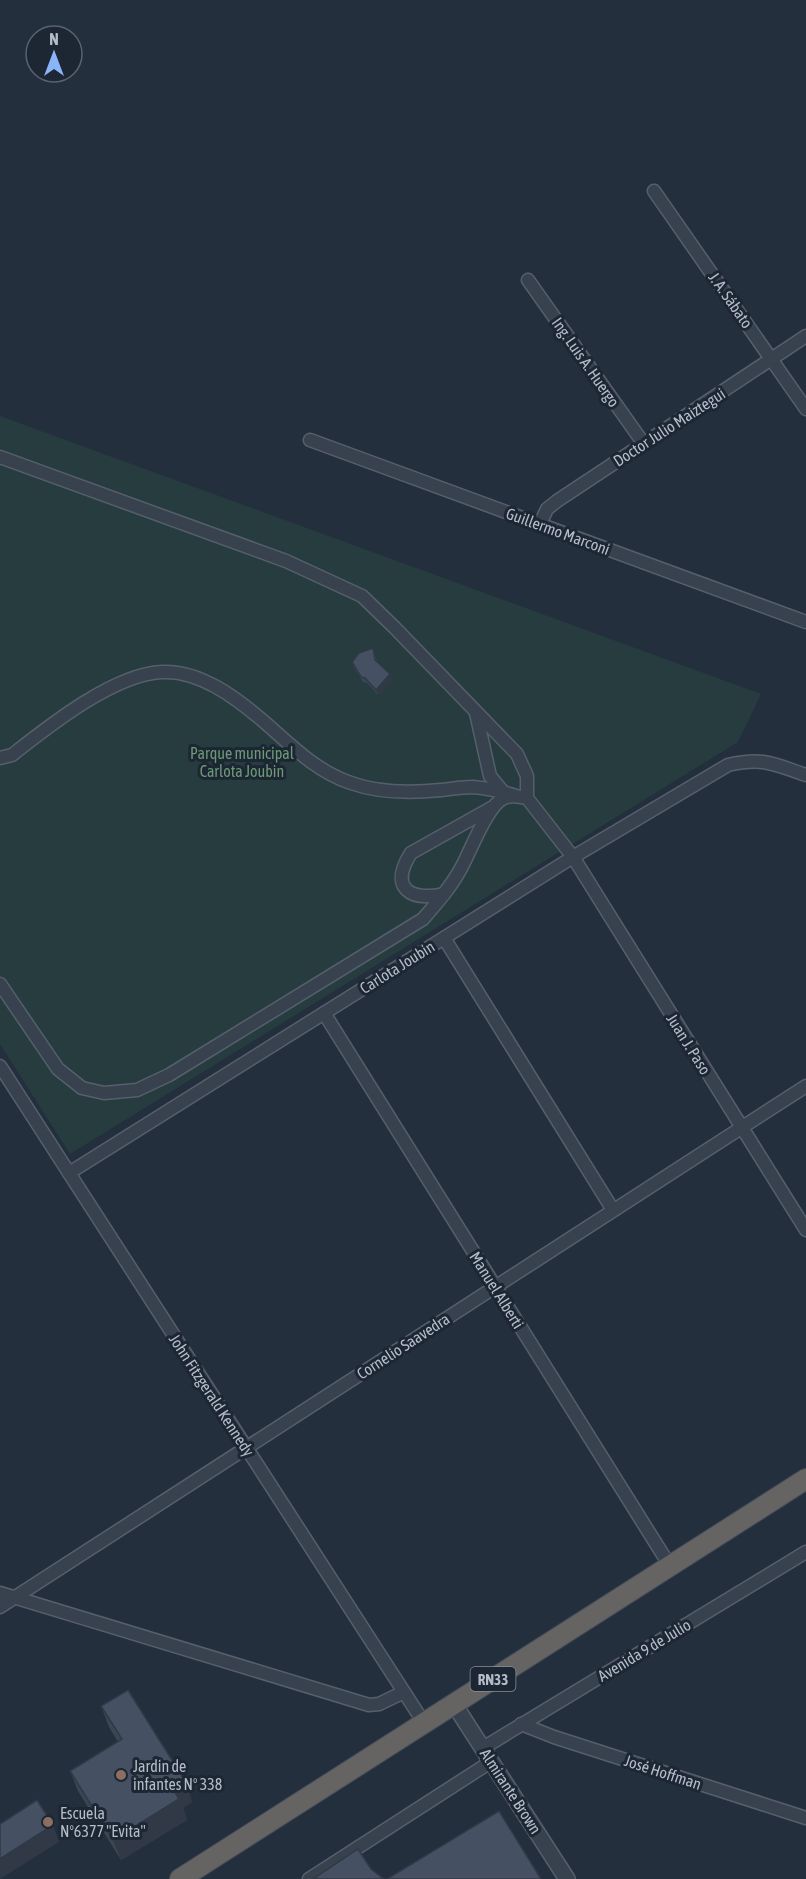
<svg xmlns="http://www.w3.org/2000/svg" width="806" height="1879" font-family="'Asap Condensed',sans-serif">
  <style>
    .green { fill: #263c3f }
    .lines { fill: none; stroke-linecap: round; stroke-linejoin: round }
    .minor-casing { stroke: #565f6c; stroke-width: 15 }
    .tertiary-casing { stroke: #565f6c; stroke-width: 18 }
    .trunk-casing { stroke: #434c59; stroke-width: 22 }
    .minor { stroke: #38414e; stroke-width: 12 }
    .tertiary { stroke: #38414e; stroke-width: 15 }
    .trunk { stroke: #656462; stroke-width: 20 }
    .wall { fill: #3b4654 }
    .shaded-wall { fill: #303945 }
    .building { fill: #455162; stroke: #303945; stroke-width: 1.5 }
    .education-dot { fill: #8d6e63; stroke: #1d2633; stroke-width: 2 }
    .labels { text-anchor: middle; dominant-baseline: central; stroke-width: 6; stroke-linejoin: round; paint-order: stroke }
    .shield { fill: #1d2633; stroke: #878f9c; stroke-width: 1.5 }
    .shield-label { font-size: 15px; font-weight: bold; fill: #b4bcc9 }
    .street-label { font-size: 16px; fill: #b4bcc9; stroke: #1d2633 }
    .park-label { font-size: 16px; fill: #6b9a76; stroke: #1d2633 }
    .poi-label { font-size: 16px; fill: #b4bcc9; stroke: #1d2633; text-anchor: start }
  </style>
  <rect width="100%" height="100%" fill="#242f3e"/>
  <!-- green -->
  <path class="green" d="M0,416L761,694L738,742L70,1154L0,1044Z"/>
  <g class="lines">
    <defs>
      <g id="minor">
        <path d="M654,191L806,409"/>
        <path d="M528,280L644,444"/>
        <path d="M310,440L806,622"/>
        <path d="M0,457L286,561L362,596L395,628L517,754L527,776V798L573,857L806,1230"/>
        <path d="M540,524L547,509L557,501L806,336"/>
        <path d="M476,713L490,776L504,793"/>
        <path d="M0,758L12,755C49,726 114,674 162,672C199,670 235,697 262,720C290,744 315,771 351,783C379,793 412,793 441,790C451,789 462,787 473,787C487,788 500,791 513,795"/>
        <path d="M444,894C409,902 389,887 411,853L493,807"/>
        <path d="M444,938L613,1210"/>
        <path d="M0,984L58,1069L82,1088L104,1093L137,1090L169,1075L423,919C437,903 450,888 460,870C470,853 487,805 504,798C512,794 519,797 527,798"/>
        <path d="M324,1013L670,1566"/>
        <path d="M0,1066L424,1723"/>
        <path d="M69,1173L573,857L728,765C764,757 773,764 806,775"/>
        <path d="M0,1593L369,1705L379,1704L404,1692"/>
        <path d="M0,1607L806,1086"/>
        <path d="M521,1724L554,1737L806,1818"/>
        <path d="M483,1748L806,1552"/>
        <path d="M309,1879L492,1761"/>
      </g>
      <path id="tertiary" d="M454,1704L567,1879"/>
      <path id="trunk" d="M180,1879L806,1479"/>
    </defs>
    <!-- minor casing -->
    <use href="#minor" class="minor-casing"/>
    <!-- tertiary casing -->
    <use href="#tertiary" class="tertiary-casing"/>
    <!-- trunk casing -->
    <use href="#trunk" class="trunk-casing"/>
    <!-- minor -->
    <use href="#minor" class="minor"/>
    <!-- tertiary -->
    <use href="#tertiary" class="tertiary"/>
    <!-- trunk -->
    <use href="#trunk" class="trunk"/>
  </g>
  <!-- wall -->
  <g class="wall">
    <path d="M373,648L377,661L392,680L378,695L367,683L363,682L354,668L352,662Z"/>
    <path d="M101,1706L185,1781L192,1802L183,1808L187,1820L121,1860L78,1791L70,1771L118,1742L109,1727Z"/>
  </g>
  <!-- shaded-wall -->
  <g class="shaded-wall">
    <path d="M390,674L392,680L378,695L376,690Z"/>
    <path d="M185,1781L192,1802L183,1808L187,1820L121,1860L113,1840L173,1789Z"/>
    <path d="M53,1825L59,1842L0,1879V1859Z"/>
  </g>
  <!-- building -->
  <g class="building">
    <path d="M373,648L375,660L390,674L376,690L365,678L361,677L352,662L359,653Z"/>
    <path d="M128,1690L185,1781L173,1789L179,1799L113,1840L70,1771L122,1739L101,1706Z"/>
    <path d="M37,1800L53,1825L0,1859V1824Z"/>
    <path d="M499,1811L541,1879H387Z"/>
    <path d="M358,1849L371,1869L384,1879H313Z"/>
  </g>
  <!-- markers -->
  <g class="education-dot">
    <circle cx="121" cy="1775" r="6"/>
    <circle cx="48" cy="1822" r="6"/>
  </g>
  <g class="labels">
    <!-- shield labels -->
    <rect class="shield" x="470.5" y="1667" width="45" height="24" rx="4.5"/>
    <g class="shield-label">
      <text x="493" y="1679">RN33</text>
    </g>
    <!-- street labels -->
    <g class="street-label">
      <text transform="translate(731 300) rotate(55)">J. A. Sábato</text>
      <text transform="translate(586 362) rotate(55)">Ing. Luis A. Huergo</text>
      <text transform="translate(669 427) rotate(-33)">Doctor Julio Maiztegui</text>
      <text transform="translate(558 531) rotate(20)">Guillermo Marconi</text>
      <text transform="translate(397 967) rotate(-32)">Carlota Joubin</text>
      <text transform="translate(689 1044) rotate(58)">Juan J. Paso</text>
      <text transform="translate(497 1290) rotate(58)">Manuel Alberti</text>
      <text transform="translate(403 1346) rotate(-33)">Cornelio Saavedra</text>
      <text transform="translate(212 1395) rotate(57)">John Fitzgerald Kennedy</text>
      <text transform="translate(644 1650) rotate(-31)">Avenida 9 de Julio</text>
      <text transform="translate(663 1772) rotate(18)">José Hoffman</text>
      <text transform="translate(511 1791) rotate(57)">Almirante Brown</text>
    </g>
    <!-- park labels -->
    <g class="park-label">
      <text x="242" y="753">Parque municipal<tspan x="242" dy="18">Carlota Joubin</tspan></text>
    </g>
    <!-- poi labels -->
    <g class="poi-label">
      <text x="133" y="1766">Jardin de<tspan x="133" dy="18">infantes N° 338</tspan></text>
      <text x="60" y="1813">Escuela<tspan x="60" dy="18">N°6377 "Evita"</tspan></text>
    </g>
  </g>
  <!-- north arrow -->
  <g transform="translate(54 54)"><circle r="28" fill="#1d2633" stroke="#59626f" stroke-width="1.5"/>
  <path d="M0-4.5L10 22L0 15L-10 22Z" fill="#8ab4f8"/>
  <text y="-9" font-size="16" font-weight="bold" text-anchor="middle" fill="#b4bcc9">N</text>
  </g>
</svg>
